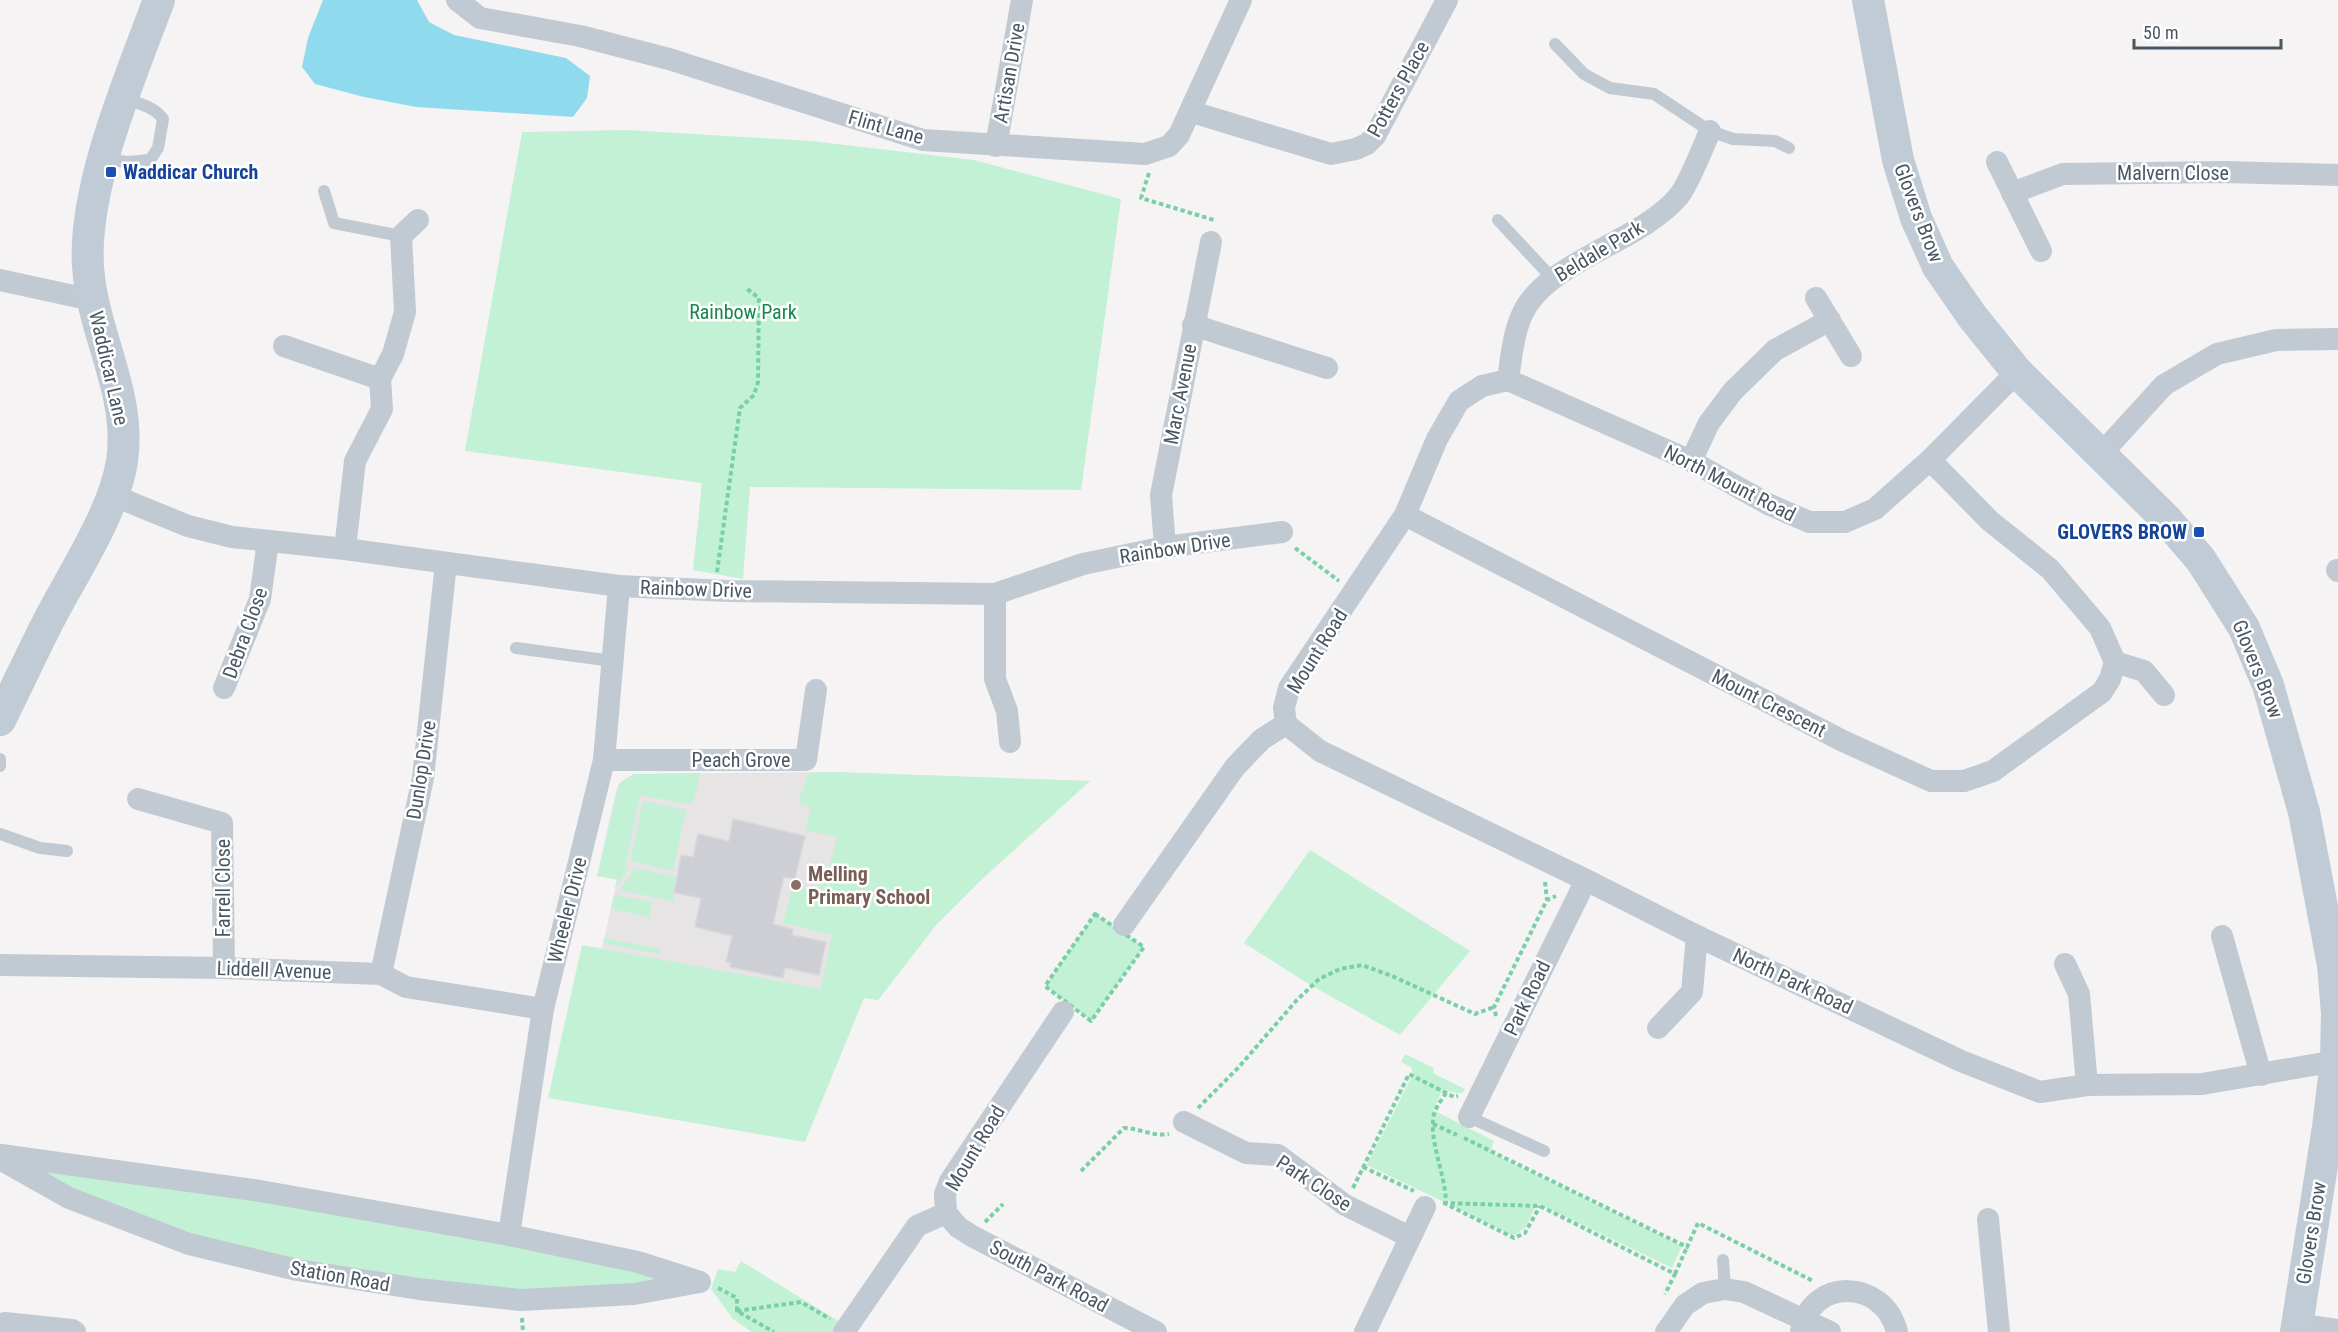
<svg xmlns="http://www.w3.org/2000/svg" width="2338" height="1332" font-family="'Roboto Condensed',sans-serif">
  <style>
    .education { fill: #e6e4e5 }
    .green { fill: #c3f1d5 }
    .water { fill: #90daee }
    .building { fill: #cdcfd5; stroke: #d7d9de; stroke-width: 1.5 }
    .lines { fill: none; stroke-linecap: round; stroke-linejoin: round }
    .path { stroke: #7ad0a6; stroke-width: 4; stroke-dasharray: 4.5 3; stroke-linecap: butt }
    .lane { stroke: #c1cad2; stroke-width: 12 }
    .street { stroke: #c1cad2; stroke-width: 22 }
    .secondary { stroke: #c1cbd6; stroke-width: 32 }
    .transit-dot { fill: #1a4fb4; stroke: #fff; stroke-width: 2 }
    .education-dot { fill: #8d6e63; stroke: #fff; stroke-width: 2 }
    .labels { text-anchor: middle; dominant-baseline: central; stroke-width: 5; stroke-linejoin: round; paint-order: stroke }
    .street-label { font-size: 20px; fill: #4a5661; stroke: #fff }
    .transit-label { font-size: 20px; font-weight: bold; fill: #164399; stroke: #fff; text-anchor: start }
    .park-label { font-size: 20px; fill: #17864f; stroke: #fff }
    .education-label { font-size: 20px; font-weight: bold; fill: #785e54; stroke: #fff; text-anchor: start }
  </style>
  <rect width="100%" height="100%" fill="#f5f3f3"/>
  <!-- education -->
  <path class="education" d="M833,772L1090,781L981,880L936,925L878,1000L602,949L617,880L597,876L616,791L619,784L626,778L634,774H644Z"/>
  <!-- green -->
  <g class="green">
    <path d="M628,130L811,141L974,160L1121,199L1081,490L750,487L743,579L693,570L702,483L465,451L522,132Z"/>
    <path d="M833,772L1090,781L981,880L936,925L878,1000L864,998L805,1142L548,1098L582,945L821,989L832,935L783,923L793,886L818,891L829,869L837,837L805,830L811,806L802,805L798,798C804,793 804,781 808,773Z"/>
    <path d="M700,773L694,801L687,804L640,795L625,866L629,867L615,889L617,879L597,876L619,784L634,774Z"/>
    <path d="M643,801L686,810L673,871L630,861Z"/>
    <path d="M1310,850L1470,951L1400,1035L1312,986L1244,943Z"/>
    <path d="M635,868L677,877L673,901L620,890Z"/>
    <path d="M614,895L652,902L649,917L611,909Z"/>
    <path d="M1095,914L1144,947L1091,1021L1045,986Z"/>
    <path d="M604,938L660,949L659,954L603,943Z"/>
    <path d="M1405,1054L1434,1068L1433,1073L1465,1089L1462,1093H1456L1443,1089L1433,1110L1494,1141L1490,1152L1682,1246L1672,1268L1537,1203L1525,1228L1513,1236L1455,1207L1450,1201H1442L1367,1165L1413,1074L1411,1067L1401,1062Z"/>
    <path d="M6,1156L638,1262L700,1282L576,1297L388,1284L189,1244Z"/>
    <path d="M741,1261L848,1327L844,1332H752L733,1319L711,1289L718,1269L735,1272Z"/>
  </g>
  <!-- water -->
  <path class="water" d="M323,0H417L429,22L454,35L566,58L590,76L587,98L573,117L416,107L364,97L315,84L302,67L308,38Z"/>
  <!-- building -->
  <path class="building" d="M733,819L805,836L795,879L784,877L773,924L793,929L792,935L826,942L819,975L785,968L783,978L730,967L731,963L726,962L732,936L695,927L701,898L674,893L681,855L693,857L698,834L729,841Z"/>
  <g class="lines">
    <!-- path -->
    <g class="path">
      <path d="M1149,173L1141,198L1214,220"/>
      <path d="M1295,548L1339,581"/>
      <path d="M717,572L740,408L754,395L758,382L759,298L746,288"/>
      <path d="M1545,882L1547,900"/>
      <path d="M1095,914L1144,947L1091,1021L1045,986Z"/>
      <path d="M1496,1016L1494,1007L1547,900L1556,896"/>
      <path d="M1446,1093C1442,1099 1436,1107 1434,1114C1428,1140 1446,1175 1446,1204L1514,1238L1525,1233L1540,1206"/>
      <path d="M1198,1108L1238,1068L1296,1001L1319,979L1340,969L1362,965L1392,976L1475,1014L1494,1007"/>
      <path d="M1433,1124L1457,1135"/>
      <path d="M1464,1138L1687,1247L1698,1223L1813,1281"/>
      <path d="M1363,1167L1414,1191"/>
      <path d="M1081,1171L1124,1128C1139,1128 1153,1137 1169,1134"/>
      <path d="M1353,1188L1409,1074L1454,1097L1458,1096"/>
      <path d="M1443,1203L1540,1206L1675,1274L1665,1294"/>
      <path d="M985,1222L1003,1204"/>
      <path d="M1675,1274L1687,1247"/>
      <path d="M718,1288L737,1298V1311L774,1332"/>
      <path d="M737,1311L801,1302L830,1319"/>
      <path d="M522,1318L523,1332"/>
    </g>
    <!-- lane -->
    <g class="lane">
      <path d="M1555,44L1584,74L1610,88L1654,94L1710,131L1733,139L1775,141L1789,148"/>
      <path d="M104,159L127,162L150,160L158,148L163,119C154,106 137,103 123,98"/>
      <path d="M324,191L334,223L401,236"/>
      <path d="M1498,220L1552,278"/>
      <path d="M516,648L612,661"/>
      <path d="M0,759V766"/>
      <path d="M0,834L40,848L67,851"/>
      <path d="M1469,1117L1544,1151"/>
      <path d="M1723,1260L1725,1289"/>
    </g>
    <!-- street -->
    <g class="street">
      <path d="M457,0L480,18L580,36L669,59L923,140L1145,154L1169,146L1179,135L1241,0"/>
      <path d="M1192,112L1331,154L1356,149L1367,144L1375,136L1447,0"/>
      <path d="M996,146L1022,0"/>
      <path d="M1997,162L2041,251"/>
      <path d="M2012,193L2063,174L2227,172L2338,175"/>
      <path d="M0,280L92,300"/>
      <path d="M1816,298L1851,356"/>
      <path d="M1193,325L1327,368"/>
      <path d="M284,346L380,379"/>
      <path d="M1508,380L1691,461L1768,504L1809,522H1845L1875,509L1930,460L2017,372"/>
      <path d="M1508,380C1511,359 1513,336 1521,317C1543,262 1639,243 1678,197C1688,186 1703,147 1710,131"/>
      <path d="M2101,454L2164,385L2217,354L2276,340L2338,339"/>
      <path d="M1930,460L1990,521L2050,569L2100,628L2115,662L2144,671L2164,695"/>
      <path d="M1691,461L1709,423L1733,391L1775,350L1830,320"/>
      <path d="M112,495L188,526L232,537L345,549L619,586L729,591L995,594L1083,564L1165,547L1282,532"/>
      <path d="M1405,515L1843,741L1931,781H1964L1993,771L2102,692L2110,679L2115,662"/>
      <path d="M1165,547L1161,495L1211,242"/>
      <path d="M345,549L355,461L382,409L380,379L393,354L405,312L401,236L418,220"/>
      <path d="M2337,570L2338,571"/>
      <path d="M995,594V679L1007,711L1010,742"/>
      <path d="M224,688L260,599L268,541"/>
      <path d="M1286,724L1320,751L1586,880L1697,936L1961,1061L2040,1092L2087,1085L2202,1084L2336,1061"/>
      <path d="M604,760H806L816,690"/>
      <path d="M138,799L222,823L224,968"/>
      <path d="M1124,925L1235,767L1262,739L1286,724L1284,708L1289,688L1405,515L1437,439L1459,401L1482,386L1508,380"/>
      <path d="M2222,936L2261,1075"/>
      <path d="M2065,964L2079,994L2087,1085"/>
      <path d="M0,965L224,968L381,974L406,987L543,1009"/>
      <path d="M381,974L423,778L446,563"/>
      <path d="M1658,1028L1692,992L1697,936"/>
      <path d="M1469,1117L1586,880"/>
      <path d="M1184,1122L1246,1153L1278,1155L1345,1205L1410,1237"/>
      <path d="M1,1155L260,1191L509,1235L638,1262L697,1281"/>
      <path d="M0,1159L69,1198L189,1244L297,1270L419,1289L521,1300L634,1294L700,1282"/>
      <path d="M946,1213L958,1227L972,1236L1156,1332"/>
      <path d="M946,1213L945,1194L950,1181L1063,1012"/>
      <path d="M1988,1219L1999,1332"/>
      <path d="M509,1235L543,1009L604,760L619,586"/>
      <path d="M5,1323L72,1330L75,1332"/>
      <path d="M2297,1324L2338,1330"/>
      <path d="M844,1332L917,1226L946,1213"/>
      <path d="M1365,1332L1425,1207"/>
      <path d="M1666,1332L1685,1305L1703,1293L1725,1289L1744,1292L1830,1332"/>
      <path d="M1801,1332C1810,1277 1884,1278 1897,1332"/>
    </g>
    <!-- secondary -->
    <g class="secondary">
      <path d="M1868,0L1898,160L1916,218L1938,267L1972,316L2017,372L2166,519L2201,560L2244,628L2268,685L2304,812L2333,965L2337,1014L2336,1061L2328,1127L2296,1332"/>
      <path d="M0,720C17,686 33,651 50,618C73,574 115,510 122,461C132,393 92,333 88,266C83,186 131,76 159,0"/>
    </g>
  </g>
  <!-- markers -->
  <g class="transit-dot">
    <rect x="105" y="166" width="12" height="12" rx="3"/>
    <rect x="2193" y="526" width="12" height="12" rx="3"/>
  </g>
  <circle class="education-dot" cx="796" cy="885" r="6"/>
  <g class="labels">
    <!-- street labels -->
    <g class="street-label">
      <text transform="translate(1009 73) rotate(-80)">Artisan Drive</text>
      <text transform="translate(1398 89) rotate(-61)">Potters Place</text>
      <text transform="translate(886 127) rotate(16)">Flint Lane</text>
      <text x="2173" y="173">Malvern Close</text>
      <text transform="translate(1919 213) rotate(69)">Glovers Brow</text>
      <text transform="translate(1599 251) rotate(-31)">Beldale Park</text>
      <text transform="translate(109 368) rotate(77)">Waddicar Lane</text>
      <text transform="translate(1180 394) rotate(-79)">Marc Avenue</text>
      <text transform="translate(1730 483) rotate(27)">North Mount Road</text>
      <text transform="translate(1175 548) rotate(-9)">Rainbow Drive</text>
      <text transform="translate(696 589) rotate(2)">Rainbow Drive</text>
      <text transform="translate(245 633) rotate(-70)">Debra Close</text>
      <text transform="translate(1317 651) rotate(-58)">Mount Road</text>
      <text transform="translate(2258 669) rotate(68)">Glovers Brow</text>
      <text transform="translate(1769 703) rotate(27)">Mount Crescent</text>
      <text x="741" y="760">Peach Grove</text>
      <text transform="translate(421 770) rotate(-81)">Dunlop Drive</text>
      <text transform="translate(223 888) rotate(-90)">Farrell Close</text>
      <text transform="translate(567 910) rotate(-76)">Wheeler Drive</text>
      <text transform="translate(274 970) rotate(2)">Liddell Avenue</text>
      <text transform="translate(1793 981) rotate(25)">North Park Road</text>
      <text transform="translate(1527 998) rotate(-64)">Park Road</text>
      <text transform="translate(975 1148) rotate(-59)">Mount Road</text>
      <text transform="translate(1314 1183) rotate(33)">Park Close</text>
      <text transform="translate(2311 1233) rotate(-81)">Glovers Brow</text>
      <text transform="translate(340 1276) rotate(10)">Station Road</text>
      <text transform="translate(1049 1276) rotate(28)">South Park Road</text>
    </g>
    <!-- transit labels -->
    <g class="transit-label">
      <text x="123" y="172">Waddicar Church</text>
      <text x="2187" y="532" text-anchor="end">GLOVERS BROW</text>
    </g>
    <!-- park labels -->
    <g class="park-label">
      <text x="743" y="312">Rainbow Park</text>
    </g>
    <!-- education labels -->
    <g class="education-label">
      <text x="808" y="874">Melling<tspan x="808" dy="23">Primary School</tspan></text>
    </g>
  </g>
  <!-- scale -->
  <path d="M2134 39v9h147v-9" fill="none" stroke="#4a5661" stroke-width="3"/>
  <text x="2143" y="39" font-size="18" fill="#4a5661" stroke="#ffffff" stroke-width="4.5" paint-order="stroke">50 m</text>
</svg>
